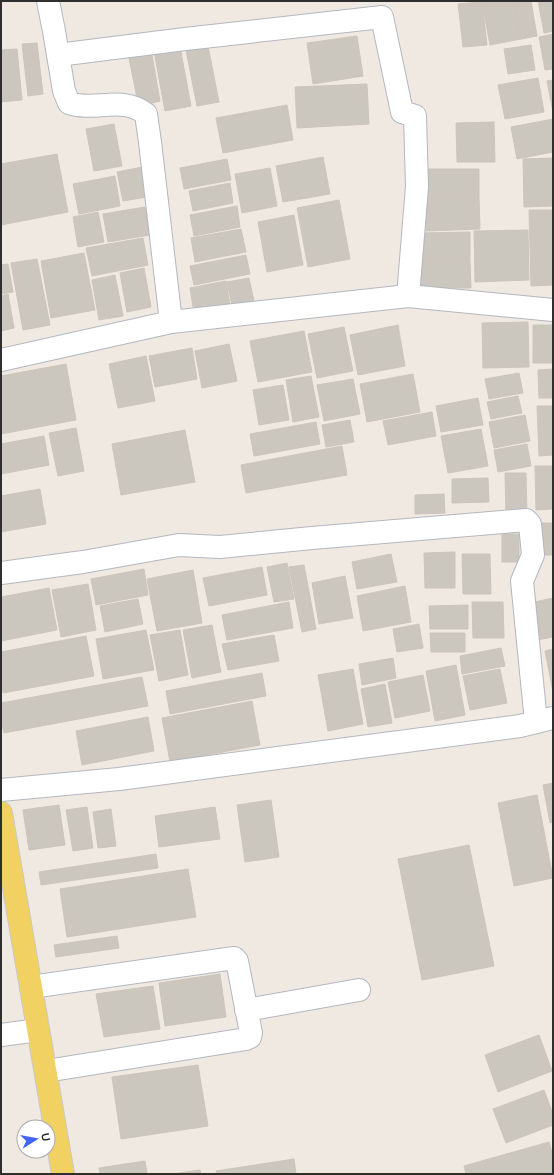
<svg xmlns="http://www.w3.org/2000/svg" width="554" height="1175" font-family="Raleway,sans-serif">
  <style>
    .building { fill: #cbc7bf; stroke: #cbc5ba }
    .lines { fill: none; stroke-linecap: round; stroke-linejoin: round }
    .street-casing { stroke: #b4b7c1; stroke-width: 24 }
    .primary-casing { stroke: #c9c9c9; stroke-width: 24 }
    .street { stroke: #fff; stroke-width: 22 }
    .primary { stroke: #f2d163; stroke-width: 22 }
  </style>
  <rect width="100%" height="100%" fill="#efe9e1"/>
  <!-- building -->
  <g class="building">
    <path d="M486,1H514L521,39L490,45L482,2Z"/>
    <path d="M514,1H531L537,36L521,39Z"/>
    <path d="M538,1H553V31L544,33Z"/>
    <path d="M482,2L487,45L463,47L458,4Z"/>
    <path d="M553,34V69L545,70L539,37Z"/>
    <path d="M357,36L363,76L313,84L307,43Z"/>
    <path d="M37,43L43,94L28,96L22,44Z"/>
    <path d="M531,45L535,70L508,74L504,49Z"/>
    <path d="M208,46L219,102L197,106L186,50Z"/>
    <path d="M180,47L191,106L165,111L154,51Z"/>
    <path d="M17,49L22,100L1,102V50Z"/>
    <path d="M151,49L160,101L148,104L137,98L128,53Z"/>
    <path d="M538,78L544,112L505,119L498,85Z"/>
    <path d="M553,80V112L547,81Z"/>
    <path d="M367,84L369,124L297,128L295,87Z"/>
    <path d="M287,105L293,140L223,153L216,118Z"/>
    <path d="M553,119V152L517,159L511,127Z"/>
    <path d="M494,122L495,162H457L456,123Z"/>
    <path d="M114,124L122,166L94,171L86,129Z"/>
    <path d="M57,154L68,212L1,225V164Z"/>
    <path d="M323,157L330,194L283,202L276,166Z"/>
    <path d="M553,158V206L524,207L523,159Z"/>
    <path d="M227,159L231,180L184,189L180,168Z"/>
    <path d="M147,166L153,196L123,201L117,172Z"/>
    <path d="M270,168L277,206L242,213L235,174Z"/>
    <path d="M424,169H479V197L425,198Z"/>
    <path d="M115,176L120,206L79,214L73,184Z"/>
    <path d="M230,183L233,203L193,211L189,191Z"/>
    <path d="M479,197L480,229L426,231L425,198Z"/>
    <path d="M339,200L350,259L308,267L297,208Z"/>
    <path d="M237,206L240,227L194,236L190,215Z"/>
    <path d="M145,207L150,235L108,242L103,214Z"/>
    <path d="M529,210H553V285L531,286Z"/>
    <path d="M98,212L104,242L78,247L73,217Z"/>
    <path d="M294,215L303,265L267,272L258,222Z"/>
    <path d="M241,229L246,252L195,262L191,238Z"/>
    <path d="M528,230L529,280L475,282L474,231Z"/>
    <path d="M470,232V260L420,261V233Z"/>
    <path d="M143,238L148,265L92,276L86,248Z"/>
    <path d="M84,253L95,310L51,318L41,261Z"/>
    <path d="M246,255L250,274L194,285L190,266Z"/>
    <path d="M37,259L50,325L23,330L11,263Z"/>
    <path d="M470,260L471,288H420V261Z"/>
    <path d="M8,264L13,292L1,294V265Z"/>
    <path d="M144,268L151,307L127,312L120,273Z"/>
    <path d="M115,275L123,316L99,320L92,280Z"/>
    <path d="M249,278L255,306L233,310L227,282Z"/>
    <path d="M226,281L230,306L194,313L190,288Z"/>
    <path d="M8,294L14,328L1,331V296Z"/>
    <path d="M528,322L529,367L483,368L482,323Z"/>
    <path d="M398,325L405,366L358,375L350,335Z"/>
    <rect x="533" y="325" width="20" height="38"/>
    <path d="M344,327L353,371L317,378L308,334Z"/>
    <path d="M304,331L312,372L258,382L250,341Z"/>
    <path d="M229,344L237,381L202,388L195,351Z"/>
    <path d="M192,348L197,379L155,387L149,356Z"/>
    <path d="M146,356L155,401L118,408L109,364Z"/>
    <path d="M66,364L76,420L1,434V376Z"/>
    <path d="M553,369V398H539L538,370Z"/>
    <path d="M519,373L523,393L489,399L485,379Z"/>
    <path d="M413,374L420,412L367,422L360,384Z"/>
    <path d="M311,376L319,417L293,422L286,380Z"/>
    <path d="M353,379L360,414L324,421L317,385Z"/>
    <path d="M283,385L289,420L259,425L253,390Z"/>
    <path d="M518,396L522,413L491,419L487,402Z"/>
    <path d="M478,398L483,425L441,432L436,406Z"/>
    <path d="M537,406H553V455L539,456Z"/>
    <path d="M432,412L436,436L388,445L383,421Z"/>
    <path d="M525,415L530,441L494,448L489,422Z"/>
    <path d="M350,420L354,442L326,447L322,425Z"/>
    <path d="M316,422L320,444L254,456L250,434Z"/>
    <path d="M76,428L84,471L58,476L49,433Z"/>
    <path d="M481,429L488,466L448,473L441,436Z"/>
    <path d="M185,430L195,482L121,495L112,444Z"/>
    <path d="M44,436L49,465L1,474V444Z"/>
    <path d="M527,444L531,466L498,472L494,450Z"/>
    <path d="M342,446L347,475L246,493L241,465Z"/>
    <path d="M535,466H553V509L536,510Z"/>
    <path d="M505,473H526L527,515H506Z"/>
    <path d="M488,478L489,502L452,503V479Z"/>
    <path d="M40,489L46,524L1,532V496Z"/>
    <path d="M444,494L445,513L415,514V495Z"/>
    <path d="M537,523H553V555H538Z"/>
    <rect x="502" y="534" width="17" height="28"/>
    <path d="M455,552V588H425L424,553Z"/>
    <path d="M391,554L397,582L357,589L352,562Z"/>
    <path d="M462,554H490L491,594H463Z"/>
    <path d="M287,563L294,599L274,602L267,567Z"/>
    <path d="M304,565L316,629L302,632L289,567Z"/>
    <path d="M262,567L267,595L209,606L203,578Z"/>
    <path d="M144,569L148,595L96,605L91,579Z"/>
    <path d="M193,570L202,623L157,631L147,579Z"/>
    <path d="M345,576L353,618L319,624L312,583Z"/>
    <path d="M88,584L96,630L61,637L52,590Z"/>
    <path d="M405,586L411,622L363,631L357,596Z"/>
    <path d="M49,588L57,630L1,641V597Z"/>
    <path d="M553,598V637L537,640L530,603Z"/>
    <path d="M138,599L143,624L105,632L100,606Z"/>
    <path d="M289,602L293,628L227,640L222,615Z"/>
    <path d="M472,602H503L504,638H473Z"/>
    <path d="M468,605V629H430L429,606Z"/>
    <path d="M419,624L423,648L397,652L393,629Z"/>
    <path d="M212,625L221,672L192,678L183,630Z"/>
    <path d="M146,630L154,670L103,679L96,639Z"/>
    <path d="M180,630L188,675L159,681L150,635Z"/>
    <path d="M430,633H465V652H431Z"/>
    <path d="M274,635L279,661L228,670L222,644Z"/>
    <path d="M86,636L94,676L3,693L1,681V652Z"/>
    <path d="M501,648L505,666L462,674L460,656Z"/>
    <path d="M553,649V692L545,651Z"/>
    <path d="M393,658L396,678L362,685L359,664Z"/>
    <path d="M456,665L465,715L435,721L426,671Z"/>
    <path d="M353,669L363,724L328,731L318,675Z"/>
    <path d="M500,669L507,703L470,710L463,676Z"/>
    <path d="M262,673L266,696L170,714L166,691Z"/>
    <path d="M423,675L430,711L395,718L388,682Z"/>
    <path d="M142,677L148,706L4,733L1,718V703Z"/>
    <path d="M385,684L392,723L368,727L361,689Z"/>
    <path d="M252,701L260,745L170,762L162,718Z"/>
    <path d="M148,717L154,751L82,765L76,731Z"/>
    <path d="M553,783V822L550,823L543,785Z"/>
    <path d="M537,795L553,878L514,886L498,803Z"/>
    <path d="M271,800L279,857L245,862L237,805Z"/>
    <path d="M59,805L65,845L29,850L23,810Z"/>
    <path d="M87,807L93,848L73,851L66,810Z"/>
    <path d="M215,807L220,839L159,847L155,816Z"/>
    <path d="M111,809L116,846L98,848L93,812Z"/>
    <path d="M469,845L494,966L422,980L398,859Z"/>
    <path d="M156,854L158,868L41,885L39,872Z"/>
    <path d="M188,869L196,917L67,937L60,889Z"/>
    <path d="M117,936L119,948L56,957L54,945Z"/>
    <path d="M220,974L226,1017L165,1026L159,983Z"/>
    <path d="M153,986L160,1029L104,1037L96,994Z"/>
    <path d="M539,1035L552,1071L498,1092L485,1055Z"/>
    <path d="M198,1065L208,1126L121,1139L112,1077Z"/>
    <path d="M544,1090L553,1114V1125L506,1143L493,1109Z"/>
    <path d="M549,1142L553,1156V1174H466L464,1166Z"/>
    <path d="M294,1159L296,1174H217L216,1171Z"/>
    <path d="M145,1161L147,1174H100L99,1168Z"/>
    <path d="M200,1170L201,1174H173Z"/>
  </g>
  <g class="lines">
    <defs>
      <g id="street">
        <path d="M48,1L54,31L64,91L69,103C94,112 123,95 146,114L150,142L171,322"/>
        <path d="M58,55L185,39L382,17L402,112L415,116L417,187L408,296"/>
        <path d="M1,360L171,322L408,296L553,310"/>
        <path d="M1,573L83,562L179,545L220,547L312,538L526,520L530,524L533,555L522,581L536,722"/>
        <path d="M1,790L119,779L520,726L553,718"/>
        <path d="M31,987L234,958L237,961L251,1033L250,1037L246,1039L46,1071"/>
        <path d="M246,1010L359,990"/>
        <path d="M1,1035L38,1030"/>
      </g>
      <path id="primary" d="M1,813L63,1174"/>
    </defs>
    <!-- street casing -->
    <use href="#street" class="street-casing"/>
    <!-- primary casing -->
    <use href="#primary" class="primary-casing"/>
    <!-- street -->
    <use href="#street" class="street"/>
    <!-- primary -->
    <use href="#primary" class="primary"/>
  </g>
  <!-- border -->
  <rect width="554" height="1175" fill="none" stroke="#2e2e2e" stroke-width="4"/>
  <!-- north arrow -->
  <g transform="translate(36 1139) rotate(79)"><circle r="19" fill="#ffffff" stroke="#ababab"/>
  <path d="M0-3L7 15L0 10L-7 15Z" fill="#4264fb"/>
  <text y="-6" font-size="11" font-weight="bold" text-anchor="middle" fill="#2e2e2e">U</text>
  </g>
</svg>
